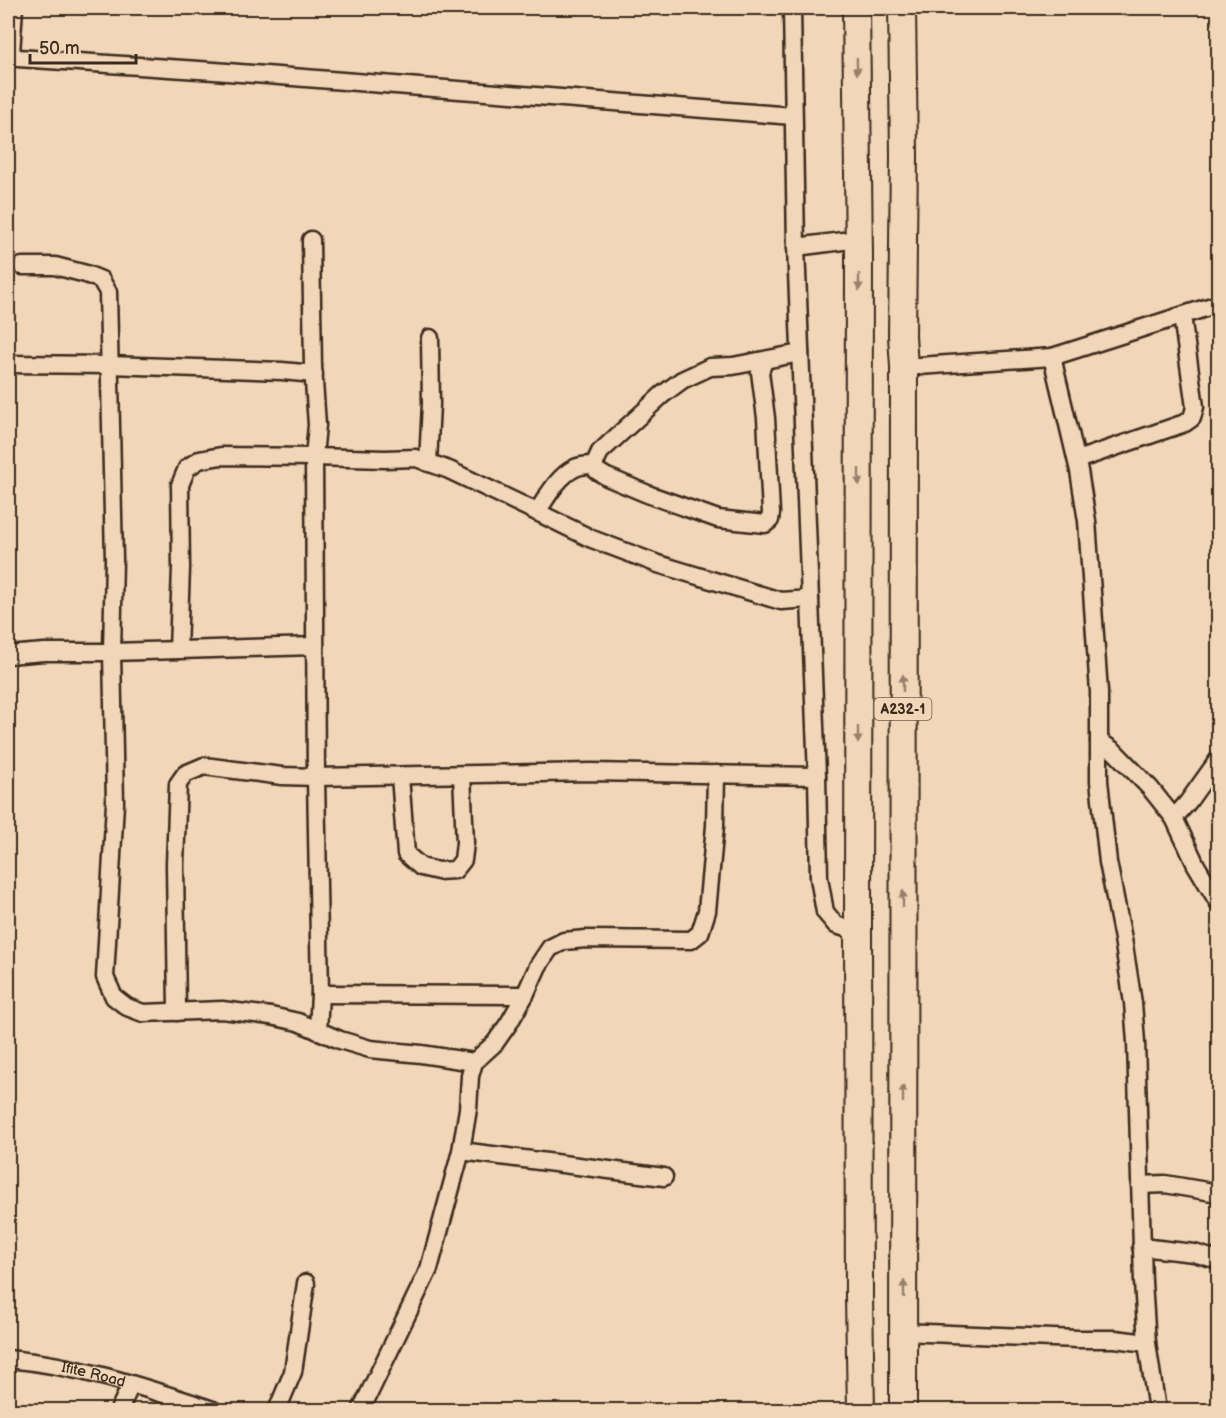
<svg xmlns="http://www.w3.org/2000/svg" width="1226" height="1418" font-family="'Balsamiq Sans',sans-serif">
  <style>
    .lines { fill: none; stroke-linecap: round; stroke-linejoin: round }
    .minor-casing { stroke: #3b2a1e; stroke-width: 21 }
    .highway-casing { stroke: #3b2a1e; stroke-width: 30 }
    .minor { stroke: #f1d6b8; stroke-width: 16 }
    .highway { stroke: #f1d6b8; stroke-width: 26 }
    .oneway { fill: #96806b }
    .labels { text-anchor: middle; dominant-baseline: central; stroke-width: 5; stroke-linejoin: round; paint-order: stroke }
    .shield { fill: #f1d6b8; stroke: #725e4c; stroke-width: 1.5 }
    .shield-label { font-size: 14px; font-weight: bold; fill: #3b2a1e }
    .street-label { font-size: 15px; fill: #3b2a1e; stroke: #f1d6b8 }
  </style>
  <rect width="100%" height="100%" fill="#f1d6b8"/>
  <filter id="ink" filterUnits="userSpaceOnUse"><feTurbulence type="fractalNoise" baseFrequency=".0167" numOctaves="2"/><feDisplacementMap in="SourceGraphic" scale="12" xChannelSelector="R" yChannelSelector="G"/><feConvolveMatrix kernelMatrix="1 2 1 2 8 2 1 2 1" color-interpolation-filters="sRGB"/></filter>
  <g filter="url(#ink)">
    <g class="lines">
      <defs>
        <g id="minor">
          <path d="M14,8L11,53L18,58L214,71L793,116"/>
          <path d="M792,8L796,247L817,776L819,878L825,912L836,925L858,932"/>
          <path d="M311,240L313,367L317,425L314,457L316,777L320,994L318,1031"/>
          <path d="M796,247L859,239"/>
          <path d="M22,266H55L86,274L101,280L108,292L114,560L112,652L115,804L105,977L114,997L127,1007L143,1013L222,1010L271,1016L298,1022L340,1040L370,1049L421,1054L474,1062"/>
          <path d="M1052,357L1079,471L1087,521L1099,692V781L1108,862L1123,939L1133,1003L1136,1042L1143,1282L1147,1343L1157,1410"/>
          <path d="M8,364L109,365L282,371L314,374"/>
          <path d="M904,367L1052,357L1218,304"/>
          <path d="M1077,460L1185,423L1192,418L1195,407L1182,316"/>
          <path d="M428,463L431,404L430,338"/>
          <path d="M594,465L597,471L607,477L650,495L718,519L765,524L770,520L771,513L766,418L760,372L764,361"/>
          <path d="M594,465L600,452L662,395L682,380L710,367L733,366L800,353"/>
          <path d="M537,512C547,497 558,476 575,468C581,465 587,465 594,465"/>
          <path d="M178,650L181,568L180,485L187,468L199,460L221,456L314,457L385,459L416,458L449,470L537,512L592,539L658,564L781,601L810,599"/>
          <path d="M8,655L44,652H112L315,646"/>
          <path d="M1099,741L1114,751L1150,788L1174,818L1196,865L1218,902"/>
          <path d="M400,776L406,854L421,867L438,871L455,870L463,860L465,843L462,775"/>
          <path d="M1174,818L1188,802L1218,760"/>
          <path d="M320,994L525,995"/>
          <path d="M177,1012L175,864L178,784L185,774L204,766L282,776L316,777L591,772L817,776"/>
          <path d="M461,1151L664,1177"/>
          <path d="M1140,1185L1165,1184L1218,1193"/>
          <path d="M1141,1247L1194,1253L1218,1260"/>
          <path d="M902,1332L1078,1339H1115L1147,1343"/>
          <path id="s1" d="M8,1359C78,1365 146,1388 213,1410"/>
          <path d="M119,1410L131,1385"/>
          <path d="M277,1410L293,1372L306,1283"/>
          <path d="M361,1410L429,1269L461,1151L468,1109L470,1076L474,1062L495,1043L509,1023L525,995L538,966L550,948L564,941L586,939L691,940L700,933L707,911L715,826L716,774"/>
        </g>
        <g id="highway">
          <path d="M856,8L859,256L858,932L859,1298L861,1410"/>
          <path d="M902,8L904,155L902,336L904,367L903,1410"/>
        </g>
      </defs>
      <!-- minor casing -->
      <use href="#minor" class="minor-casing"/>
      <!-- highway casing -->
      <use href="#highway" class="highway-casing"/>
      <!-- minor -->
      <use href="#minor" class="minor"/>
      <!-- highway -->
      <use href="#highway" class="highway"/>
    </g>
    <!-- one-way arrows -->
    <defs><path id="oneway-solid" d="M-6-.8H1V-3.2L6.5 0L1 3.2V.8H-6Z" transform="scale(1.5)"/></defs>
    <g class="oneway">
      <use href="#oneway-solid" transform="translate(857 66) rotate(89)"/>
      <use href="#oneway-solid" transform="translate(859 282) rotate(90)"/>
      <use href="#oneway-solid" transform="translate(859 477) rotate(90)"/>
      <use href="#oneway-solid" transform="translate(903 683) rotate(-90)"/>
      <use href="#oneway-solid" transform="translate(858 735) rotate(90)"/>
      <use href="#oneway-solid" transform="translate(903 899) rotate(-90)"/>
      <use href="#oneway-solid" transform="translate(903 1094) rotate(-90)"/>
      <use href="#oneway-solid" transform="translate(904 1289) rotate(-90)"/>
    </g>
  </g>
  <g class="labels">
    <!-- shield labels -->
    <rect class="shield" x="874.5" y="698" width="57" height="22" rx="4.5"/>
    <g class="shield-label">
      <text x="903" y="709">A232-1</text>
    </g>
    <!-- street labels -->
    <g class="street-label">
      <text stroke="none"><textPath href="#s1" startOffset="87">Ifite Road</textPath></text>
    </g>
  </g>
  <!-- margin -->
  <rect width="1226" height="1418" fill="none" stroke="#f1d6b8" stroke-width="30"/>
  <rect x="15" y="15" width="1196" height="1388" fill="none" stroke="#3b2a1e" stroke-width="2" filter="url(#ink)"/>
  <!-- scale -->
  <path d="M30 54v9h106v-9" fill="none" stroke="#3b2a1e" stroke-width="3"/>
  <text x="39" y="54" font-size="18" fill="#3b2a1e" stroke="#f1d6b8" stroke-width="4.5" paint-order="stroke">50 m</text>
</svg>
